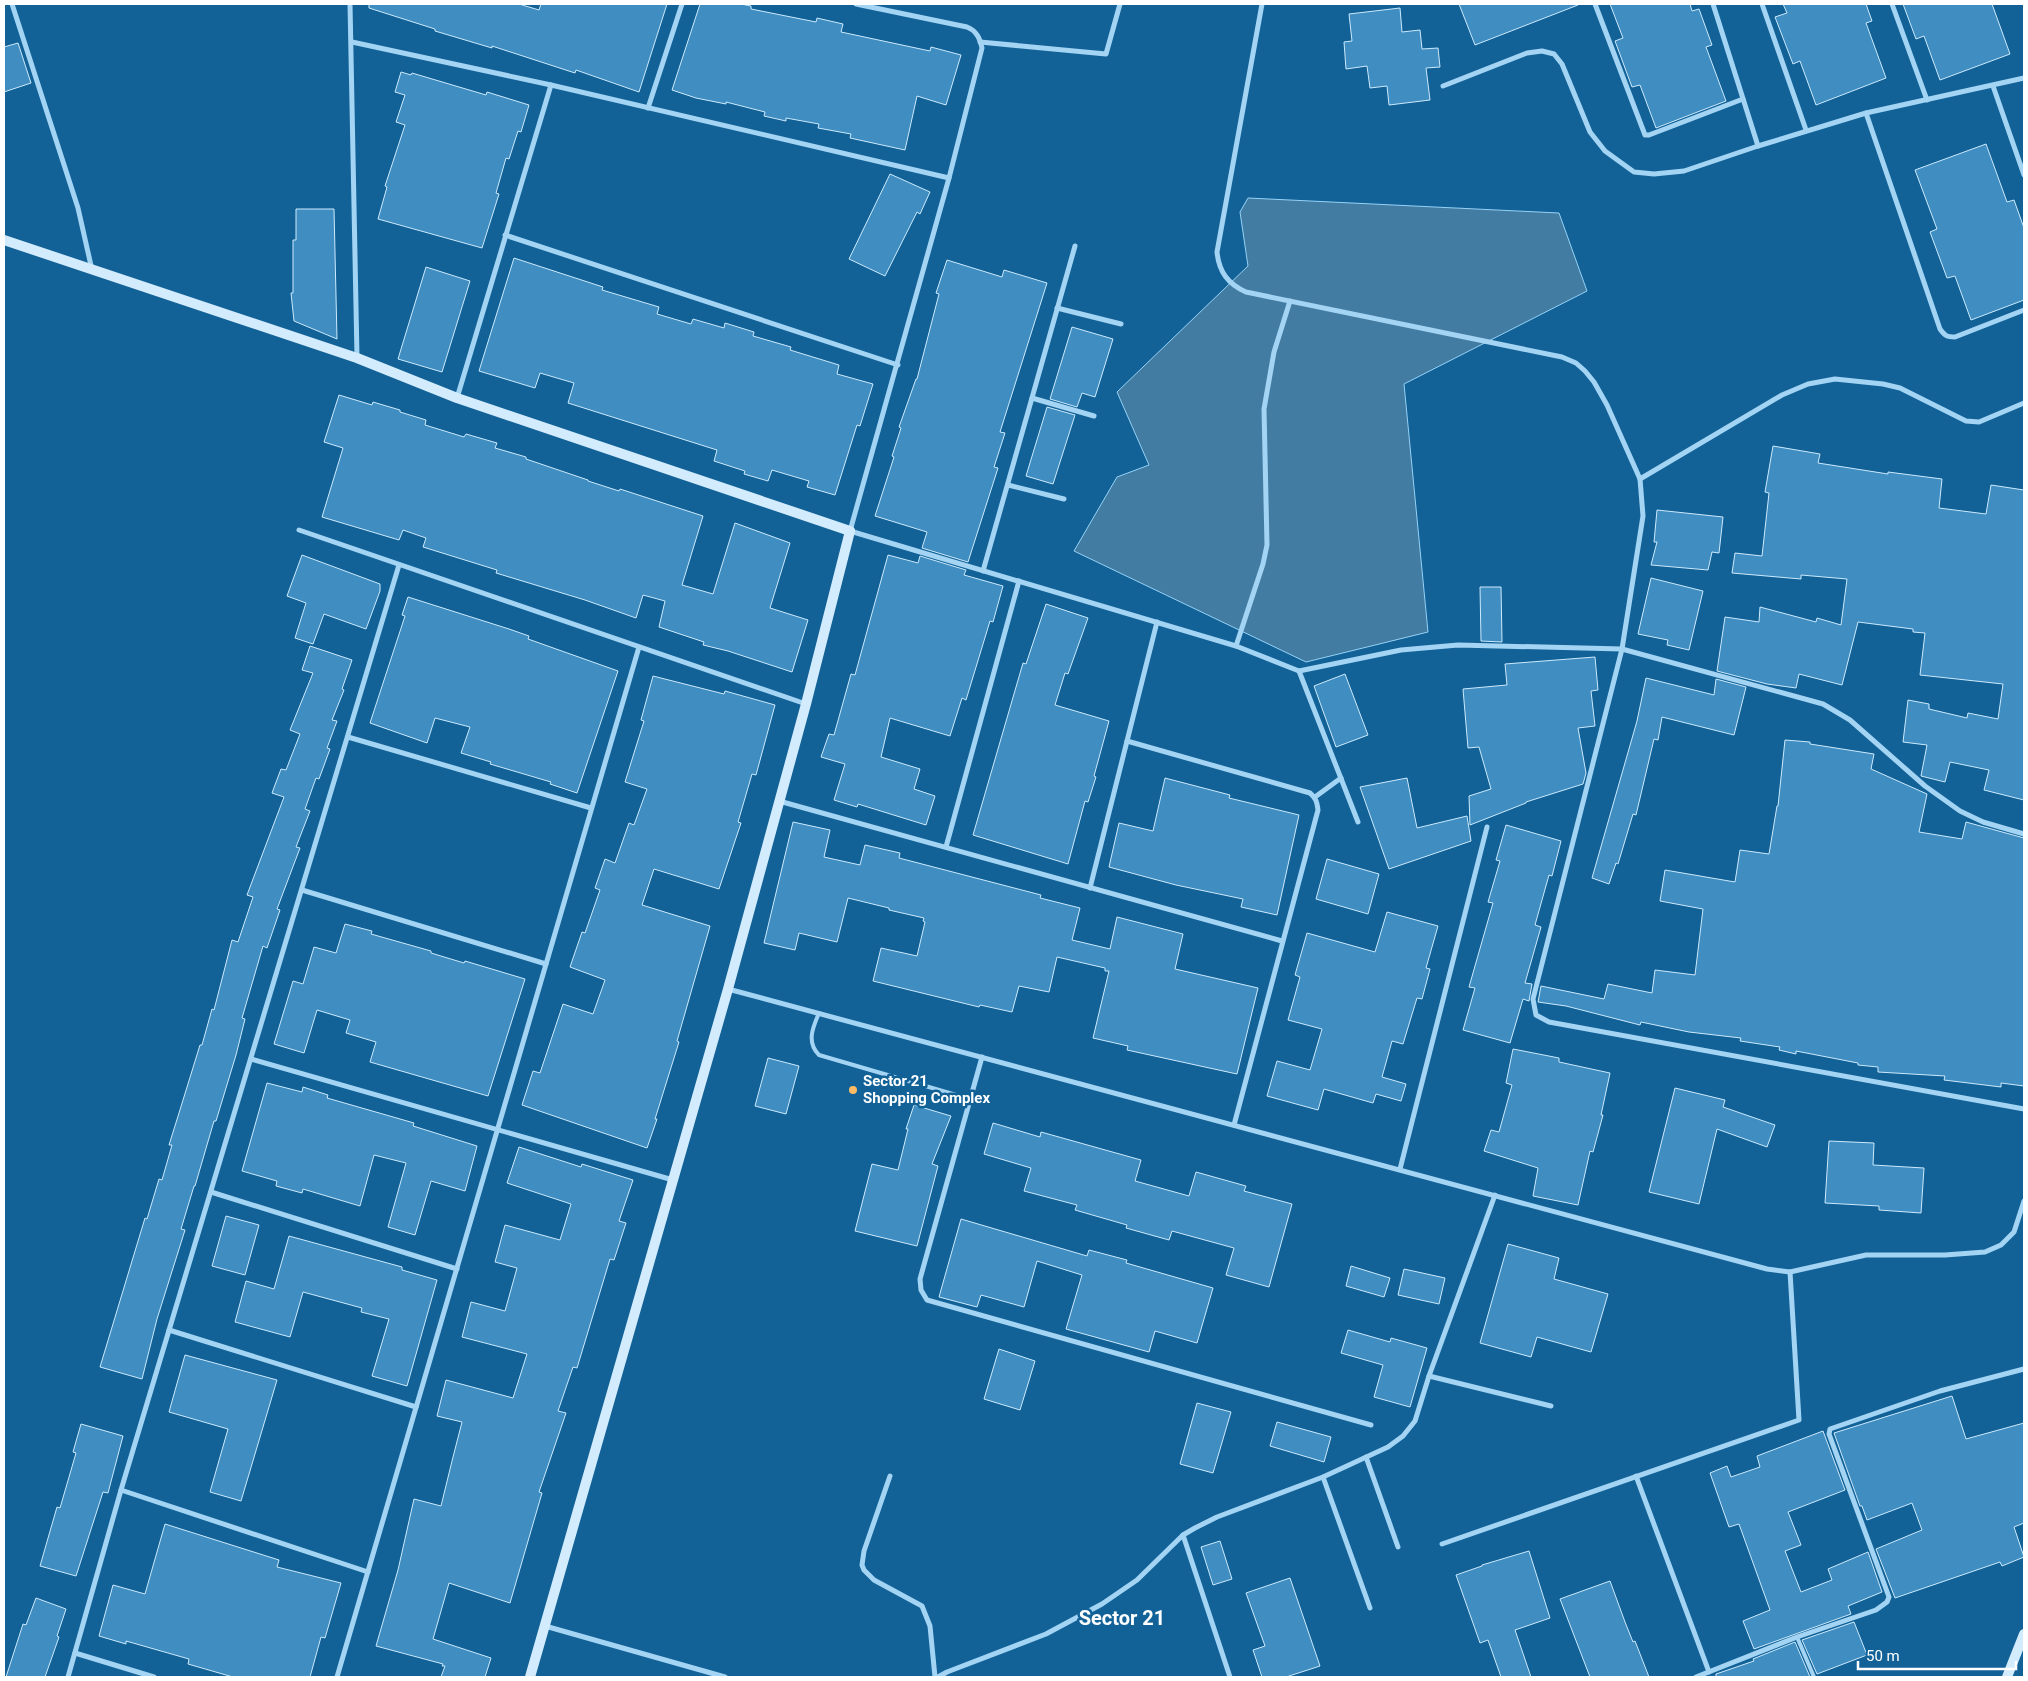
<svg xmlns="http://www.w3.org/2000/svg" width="2028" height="1681" font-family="Roboto,sans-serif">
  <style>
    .water { fill: #437ca2; stroke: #96d2f6 }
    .building { fill: #3f8dc1; stroke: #cceafd }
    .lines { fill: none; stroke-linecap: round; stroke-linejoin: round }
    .lane { stroke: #a4d4f3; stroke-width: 4 }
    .street { stroke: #a4d4f3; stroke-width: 5 }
    .secondary { stroke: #d3ecfd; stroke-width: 10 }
    .poi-dot { fill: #fb6; stroke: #126298; stroke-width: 2 }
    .labels { text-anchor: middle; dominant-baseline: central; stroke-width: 5; stroke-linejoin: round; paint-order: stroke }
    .poi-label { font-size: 15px; font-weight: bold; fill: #fff; stroke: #126298; text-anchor: start }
    .district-label { font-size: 20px; font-weight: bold; fill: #fff; stroke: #126298 }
  </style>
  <rect width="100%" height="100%" fill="#126298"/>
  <!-- water -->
  <path class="water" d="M1248,198L1559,213L1587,291L1404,384L1428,632L1306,662L1074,551L1117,477L1149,465L1117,392L1248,266L1240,212Z"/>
  <!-- building -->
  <g class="building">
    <path d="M369,4H519L539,10L541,4H667L639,92L576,70L575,73L492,46V48L435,31V29L369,8Z"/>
    <path d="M700,4H741L751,6V9L816,22L817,18L843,24L841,32L930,51L931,47L961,55L946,105L917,96L905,150L850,138L851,134L818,128L819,124L786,118V121L764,116L765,112L726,102V104L696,98L672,90Z"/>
    <path d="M1459,4H1578V5L1475,45Z"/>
    <path d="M1610,4H1690L1692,11L1699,9L1712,45L1706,47L1726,101L1656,128L1640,85L1632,87L1615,41L1623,38Z"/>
    <path d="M1783,4H1866L1872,21L1866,23L1886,78L1816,105L1800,61L1793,64L1775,17L1787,13Z"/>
    <path d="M1903,4H1992L2010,54L1940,80L1924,36L1916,39Z"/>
    <path d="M1400,8L1402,32L1420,30L1422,49L1438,48L1440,67L1426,68L1430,100L1389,105L1387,86L1370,88L1367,66L1346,69L1344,42L1352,41L1349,14Z"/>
    <path d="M18,43L31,83L4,92V47Z"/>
    <path d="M401,72L411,75L412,73L486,95L487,92L529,105L521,132L518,131L509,159L506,158L496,193L499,194L482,248L378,219L387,187L385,186L405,125L396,122L405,95L395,92Z"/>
    <path d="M1986,144L2007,202L2014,200L2024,228V300L1971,320L1955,276L1947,278L1930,232L1937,229L1915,170Z"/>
    <path d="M890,174L930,192L920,214L917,212L885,276L849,259Z"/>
    <path d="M296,209H334L337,339L294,321L291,293H293V240H296Z"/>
    <path d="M514,258L603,287L602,290L659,307L657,314L691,324L693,319L724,328L725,323L754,332L753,336L791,347L790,350L839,365L837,374L873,384L860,426L857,425L835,495L807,487L809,481L772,470L768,481L744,474L745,471L714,461L717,450L568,403L574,383L540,373L535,388L479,371Z"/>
    <path d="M947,260L1002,277L1004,270L1047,283L1000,432L1005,433L994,467L998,468L968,562L922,548L927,532L875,516L894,457L892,456L901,428L899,427L916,379H917L939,294L936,293Z"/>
    <path d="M426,267L470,281L442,372L398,359Z"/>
    <path d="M1072,327L1113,339L1095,397L1082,393L1077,407L1050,399Z"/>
    <path d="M339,395L372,405L373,402L400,410V412L426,420L425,425L464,437L466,434L497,443L495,448L526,457V459L588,480V481L619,491L620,489L703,516L682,585L713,594L735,523L790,543L770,608L808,620L792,672L728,651L703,645L704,642L659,627L665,601L643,595L636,618L585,600L496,573L497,570L423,547L426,538L403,530L399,540L322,517L343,448L324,442Z"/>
    <path d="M1047,407L1075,415L1053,484L1026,476Z"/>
    <path d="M1773,446L1820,454L1818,463L1888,474V472L1942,479L1939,508L1986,514L1991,485L2024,490V800L1984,790L1989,770L1950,762L1945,782L1921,776L1927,745L1903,742L1908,700L1929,704V709L1967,718L1968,713L1998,719L2003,684L1920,675L1925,633L1913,632V629L1858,622L1842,685L1799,674L1796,688L1767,684L1717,671L1725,617L1759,622L1760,607L1816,622L1817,618L1841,625L1847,579L1801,575V579L1732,573L1735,553L1762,556L1769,493L1765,492Z"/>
    <path d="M1657,510L1723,517L1719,553L1712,552L1708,570L1651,565L1657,542H1654Z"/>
    <path d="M302,555L380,584V591L366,629L324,614L313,644L295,638L306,603L287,596Z"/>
    <path d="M888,555L918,563L920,556L966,570L964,575L1003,586L993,622L990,621L966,700L962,698L950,736L890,718L881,757L920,769L914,789L935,796L926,825L858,804L857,807L834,800L845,764L821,757L829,734L834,735L851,674L855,675Z"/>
    <path d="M1651,578L1703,591L1689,650L1667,645L1668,640L1638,634Z"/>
    <path d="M1480,587H1501L1502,642L1481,641Z"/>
    <path d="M408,597L509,629L529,636L528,639L618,671L577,793L550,784L551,782L490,764L491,762L461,753L470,727L435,718L427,743L370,723L405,616L402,615Z"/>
    <path d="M1046,604L1088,618L1068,674L1065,673L1055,705L1109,721L1094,776L1096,777L1088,802L1085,801L1068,864L973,835L1023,663L1026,664Z"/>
    <path d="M310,646L352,660L342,689L344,690L332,720L337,721L327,748L330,749L319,779L316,778L305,809L310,811L296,847L300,848L277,909L280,910L267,948L263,946L242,1018L245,1019L236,1055L216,1121H214L195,1186H194L181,1229L185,1230L157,1319L142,1379L100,1367L145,1218L147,1219L159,1179L162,1180L172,1145H169L179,1113L200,1045H202L212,1009L214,1010L232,940L238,942L253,897L247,895L284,797L272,793L281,769L286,770L300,734L290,730L313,673L302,670Z"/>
    <path d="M1595,657L1598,690L1591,691L1595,726L1578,728L1586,773L1583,784L1526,802V803L1470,825L1469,796L1491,789L1479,747L1468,748L1463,689L1507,685L1505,664Z"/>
    <path d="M1345,674L1368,735L1336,747L1314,686Z"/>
    <path d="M653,676L724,694L725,691L775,705L756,775L752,774L738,822L741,823L719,889L654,869L642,905L710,926L677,1041L679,1042L655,1119H657L647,1148L522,1105L533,1071L540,1073L563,1004L593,1014L605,980L570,967L582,932L585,933L600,890L595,888L605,859L615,863L629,823L634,825L647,789L625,782L644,721L641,720Z"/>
    <path d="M1646,678L1714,695L1716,679L1746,687L1734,735L1662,717L1658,740L1654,739L1636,815L1633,814L1618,864L1616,863L1609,884L1592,878L1637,721Z"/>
    <path d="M1785,740L1810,742V744L1874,754L1871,769L1927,794L1919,832L1962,839L1966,822L2024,838V1086L2001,1083V1087L1944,1080L1945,1076L1878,1072V1067L1858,1065V1063L1796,1051V1054L1779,1050L1780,1047L1740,1041L1741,1038L1689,1032L1641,1022L1640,1025L1566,1006L1538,1002L1541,986L1604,999L1608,984L1652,993L1655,970L1695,975L1703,909L1660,901L1665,870L1735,882L1740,850L1769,854L1777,806H1778Z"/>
    <path d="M1165,778L1230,795L1229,798L1299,815L1277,915L1241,907L1243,899L1176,885L1109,867L1119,823L1153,831Z"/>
    <path d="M1407,778L1417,828L1467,816L1471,841L1389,869L1360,787Z"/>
    <path d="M793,822L830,830L824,857L860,865L865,845L900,853L899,858L1041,895L1040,898L1080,908L1072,940L1110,949L1117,917L1183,934L1175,969L1258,988L1237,1074L1127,1050L1128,1046L1093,1038L1109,971H1105V968L1057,957L1049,992L1019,986L1012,1012L980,1005L979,1007L873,981L881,948L917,956L925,922L923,921L924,918L889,910V908L848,898L837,942L799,933L795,950L764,943Z"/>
    <path d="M1506,825L1561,841L1552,876L1549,875L1535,925L1541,927L1525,983L1532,984L1529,1001L1523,999L1510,1043L1463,1030L1475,988L1469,987L1493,903L1488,902L1500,861L1496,860Z"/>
    <path d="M1327,859L1379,874L1368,914L1316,899Z"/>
    <path d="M1387,912L1438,926L1426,968L1430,969L1422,999L1417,998L1403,1044L1392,1041L1382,1077L1406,1084L1401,1101L1376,1094L1373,1103L1324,1089L1318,1110L1267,1096L1277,1061L1310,1070L1322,1029L1288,1020L1300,977L1295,975L1307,933L1375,952Z"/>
    <path d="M345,924L372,931L371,934L431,951V953L464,963L465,961L525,979L488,1096L370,1062L376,1042L346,1033L350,1020L317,1010L304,1053L274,1044L293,981L303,984L314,947L336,953Z"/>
    <path d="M1513,1049L1559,1058V1062L1610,1073L1601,1115H1603L1593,1152L1590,1151L1578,1205L1533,1196L1538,1168L1484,1151L1491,1130L1499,1132L1512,1085L1506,1083Z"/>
    <path d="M768,1058L799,1066L786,1114L755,1106Z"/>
    <path d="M267,1083L302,1092L303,1087L328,1095L327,1098L414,1123L413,1126L477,1146L465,1191L431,1181L415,1235L388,1227L406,1163L374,1155L360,1206L303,1189L302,1193L276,1186L277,1181L242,1171Z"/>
    <path d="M1675,1088L1725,1100L1723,1107L1775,1125L1767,1147L1717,1129L1699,1204L1649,1192Z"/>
    <path d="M914,1105L951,1116L932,1164L938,1166L917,1246L855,1231L872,1164L898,1170L908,1129H906Z"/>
    <path d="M993,1123L1040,1137L1041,1132L1141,1160L1135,1181L1189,1196L1196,1172L1246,1186L1244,1191L1292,1204L1269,1287L1226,1275L1234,1248L1172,1231L1169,1240L1126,1228L1127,1225L1075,1210L1077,1205L1024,1191L1031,1168L984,1154Z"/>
    <path d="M1829,1141L1874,1143L1873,1165L1924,1168L1921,1213L1879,1210V1206L1825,1203Z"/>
    <path d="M519,1147L581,1167L582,1164L633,1180L619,1221L626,1223L614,1260L610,1259L577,1368L573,1367L558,1411L566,1413L539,1492L542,1493L510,1603L449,1583L433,1639L491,1658L485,1677H441L445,1666H442L443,1664L376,1646L398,1570L414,1499L441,1506L452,1461L462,1422L437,1416L446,1380L513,1398L527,1354L462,1337L471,1302L505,1311L517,1268L495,1262L505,1225L560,1240L571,1204L507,1183Z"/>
    <path d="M226,1216L259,1225L245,1275L212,1266Z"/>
    <path d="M961,1219L1087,1256L1089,1250L1127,1260L1126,1263L1213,1288L1197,1343L1155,1331L1149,1352L1066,1329L1082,1275L1037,1261L1024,1307L981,1295L977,1307L939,1297Z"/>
    <path d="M289,1236L402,1267V1270L437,1280L407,1386L372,1376L389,1319L361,1312L362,1308L303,1292L290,1337L235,1322L246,1281L274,1289Z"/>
    <path d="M1508,1244L1559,1258L1554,1279L1608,1294L1591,1352L1537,1337L1531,1357L1480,1343Z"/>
    <path d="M1351,1266L1390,1278L1384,1297L1346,1286Z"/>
    <path d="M1404,1269L1445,1278L1439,1304L1398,1295Z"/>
    <path d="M1348,1330L1390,1342L1391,1338L1427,1348L1410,1407L1374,1397L1383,1365L1341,1353Z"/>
    <path d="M999,1349L1035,1361L1020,1410L984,1399Z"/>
    <path d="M185,1355L277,1380L241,1501L210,1492L228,1429L169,1412Z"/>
    <path d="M1952,1396L1966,1439L2024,1423V1523L2014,1527L2024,1557L2002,1566L2000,1562L1895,1598L1876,1549L1922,1530L1912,1503L1867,1520L1862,1506H1860L1834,1433Z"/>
    <path d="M1197,1403L1231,1412L1213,1473L1180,1464Z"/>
    <path d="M1277,1422L1331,1437L1324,1462L1270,1446Z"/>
    <path d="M81,1424L123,1436L108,1493L103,1492L76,1576L40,1566L57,1507L60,1508L76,1453L73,1452Z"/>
    <path d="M1823,1431L1845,1490L1788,1512L1801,1545L1785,1551L1801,1592L1832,1580L1828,1569L1868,1552L1882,1592L1848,1606L1851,1614L1754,1649L1743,1621L1770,1610L1739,1524L1729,1527L1710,1473L1727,1466L1731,1477L1760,1467L1757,1456Z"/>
    <path d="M165,1524L279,1560L277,1567L341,1583L325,1638L321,1637L310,1677H233L188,1664L189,1659L126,1641V1644L99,1636L113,1585L145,1594Z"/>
    <path d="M1220,1541L1232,1579L1213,1585L1201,1547Z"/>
    <path d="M1529,1551L1550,1618L1515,1630L1531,1677H1501L1488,1640L1480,1643L1456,1575L1482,1566V1565Z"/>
    <path d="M1290,1578L1320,1666L1286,1677H1262L1253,1650L1265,1646L1246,1593Z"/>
    <path d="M1610,1581L1625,1622L1633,1642L1635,1641L1649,1677H1590L1560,1599Z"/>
    <path d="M36,1598L66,1609L57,1636L59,1637L45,1677H6L23,1624L26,1625Z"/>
    <path d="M1854,1622L1867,1655L1817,1674L1802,1640Z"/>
    <path d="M1795,1642L1810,1677H1716V1674L1754,1661L1753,1659Z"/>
  </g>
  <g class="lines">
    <!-- lane -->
    <g class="lane">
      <path d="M819,1013C813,1027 806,1042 819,1055L970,1099"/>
      <path d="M1797,1637L1814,1677"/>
    </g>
    <!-- street -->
    <g class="street">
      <path d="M12,4L78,208L92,270"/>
      <path d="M350,4L357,357"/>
      <path d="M856,4L967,27C977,31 980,39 982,48L949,178L850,531L1236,646L1299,671L1401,650L1458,645L1622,649L1823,704L1850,720L1925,786L1960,811L1983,822L2024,834"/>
      <path d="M1262,4L1217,252C1219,272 1228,284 1246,292L1562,357L1576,363L1585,371L1594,382L1607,405L1640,479L1643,516L1622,649L1533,999L1536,1015L1549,1022L2024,1109"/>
      <path d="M1595,4L1645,135H1649L1743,99"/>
      <path d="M1713,4L1758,146"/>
      <path d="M1762,4L1806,130"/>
      <path d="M1892,4L1927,100"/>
      <path d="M352,42L551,85L949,178"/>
      <path d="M980,42L1106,54L1120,4"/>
      <path d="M1443,86L1527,53L1542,51L1554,54L1562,64L1590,132L1605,151L1634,172L1654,174L1684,171L1758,146L1866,113L2024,78"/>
      <path d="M1993,86L2024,175"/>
      <path d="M648,108L682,4"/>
      <path d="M1866,113L1940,329C1945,336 1947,337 1955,337L2024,310"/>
      <path d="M505,235L898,365"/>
      <path d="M1057,308L1121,324"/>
      <path d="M457,398L551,85"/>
      <path d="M1032,398L1094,416"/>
      <path d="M1640,479L1782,395L1808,384L1835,379L1883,384L1900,388L1966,421L1979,422L2024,403"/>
      <path d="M1008,485L1064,499"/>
      <path d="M299,530L806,704"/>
      <path d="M983,571L1075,246"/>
      <path d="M1236,646L1263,564L1267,545L1264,409L1274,352L1290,301"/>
      <path d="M1299,671L1358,822"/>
      <path d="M348,737L591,808"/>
      <path d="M1127,741L1310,793C1316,798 1317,802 1318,810L1234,1125"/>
      <path d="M1315,797L1341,778"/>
      <path d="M779,801L1282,941"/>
      <path d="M946,847L1019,581"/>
      <path d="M1090,888L1157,622"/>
      <path d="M302,890L546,964"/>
      <path d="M728,989L1767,1269L1790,1272L1866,1255H1945L1985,1252L2001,1245L2014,1232L2024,1201"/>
      <path d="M982,1057L920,1279L921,1290L927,1300L1371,1425"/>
      <path d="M251,1059L673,1180"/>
      <path d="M1400,1169L1487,827"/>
      <path d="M211,1192L457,1269"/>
      <path d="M169,1330L416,1407"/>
      <path d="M1429,1376L1551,1406"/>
      <path d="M1366,1457L1398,1547"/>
      <path d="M890,1476L864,1551L862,1565L864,1570L874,1580L922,1606L930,1626L935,1677"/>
      <path d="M1636,1476L1709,1672"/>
      <path d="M1323,1477L1370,1608"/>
      <path d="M121,1490L368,1572"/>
      <path d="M1183,1535L1230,1677"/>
      <path d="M1442,1544L1799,1420L1790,1272"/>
      <path d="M545,1626L725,1677"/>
      <path d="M75,1653L154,1677"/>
      <path d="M68,1677L121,1490L399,565"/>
      <path d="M337,1677L639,647"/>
      <path d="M938,1677L947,1672L1046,1634L1102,1604L1137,1580L1183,1535L1195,1528L1217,1517L1323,1477L1388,1447L1403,1436L1415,1421L1429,1376L1495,1195"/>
      <path d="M1696,1677L1797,1637L1876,1610L1887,1602L1889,1597L1829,1434L1830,1429L1940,1391L2024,1369"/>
    </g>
    <!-- secondary -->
    <g class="secondary">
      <path d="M4,240L357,358L457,398L850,531L806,704L728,989L530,1677"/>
      <path d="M2007,1677L2024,1634"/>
    </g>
  </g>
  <!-- markers -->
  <circle class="poi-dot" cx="853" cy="1090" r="5"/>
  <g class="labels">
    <!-- poi labels -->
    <g class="poi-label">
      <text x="863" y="1081">Sector 21<tspan x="863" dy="17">Shopping Complex</tspan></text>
    </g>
    <!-- district labels -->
    <g class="district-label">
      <text x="1122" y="1618">Sector 21</text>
    </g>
  </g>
  <!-- border -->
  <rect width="2028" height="1681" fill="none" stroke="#ffffff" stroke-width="10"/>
  <!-- scale -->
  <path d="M1858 1661v8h158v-8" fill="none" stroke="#ffffff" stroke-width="2.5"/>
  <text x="1866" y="1661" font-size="15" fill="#ffffff" stroke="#126298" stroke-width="4" paint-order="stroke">50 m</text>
</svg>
